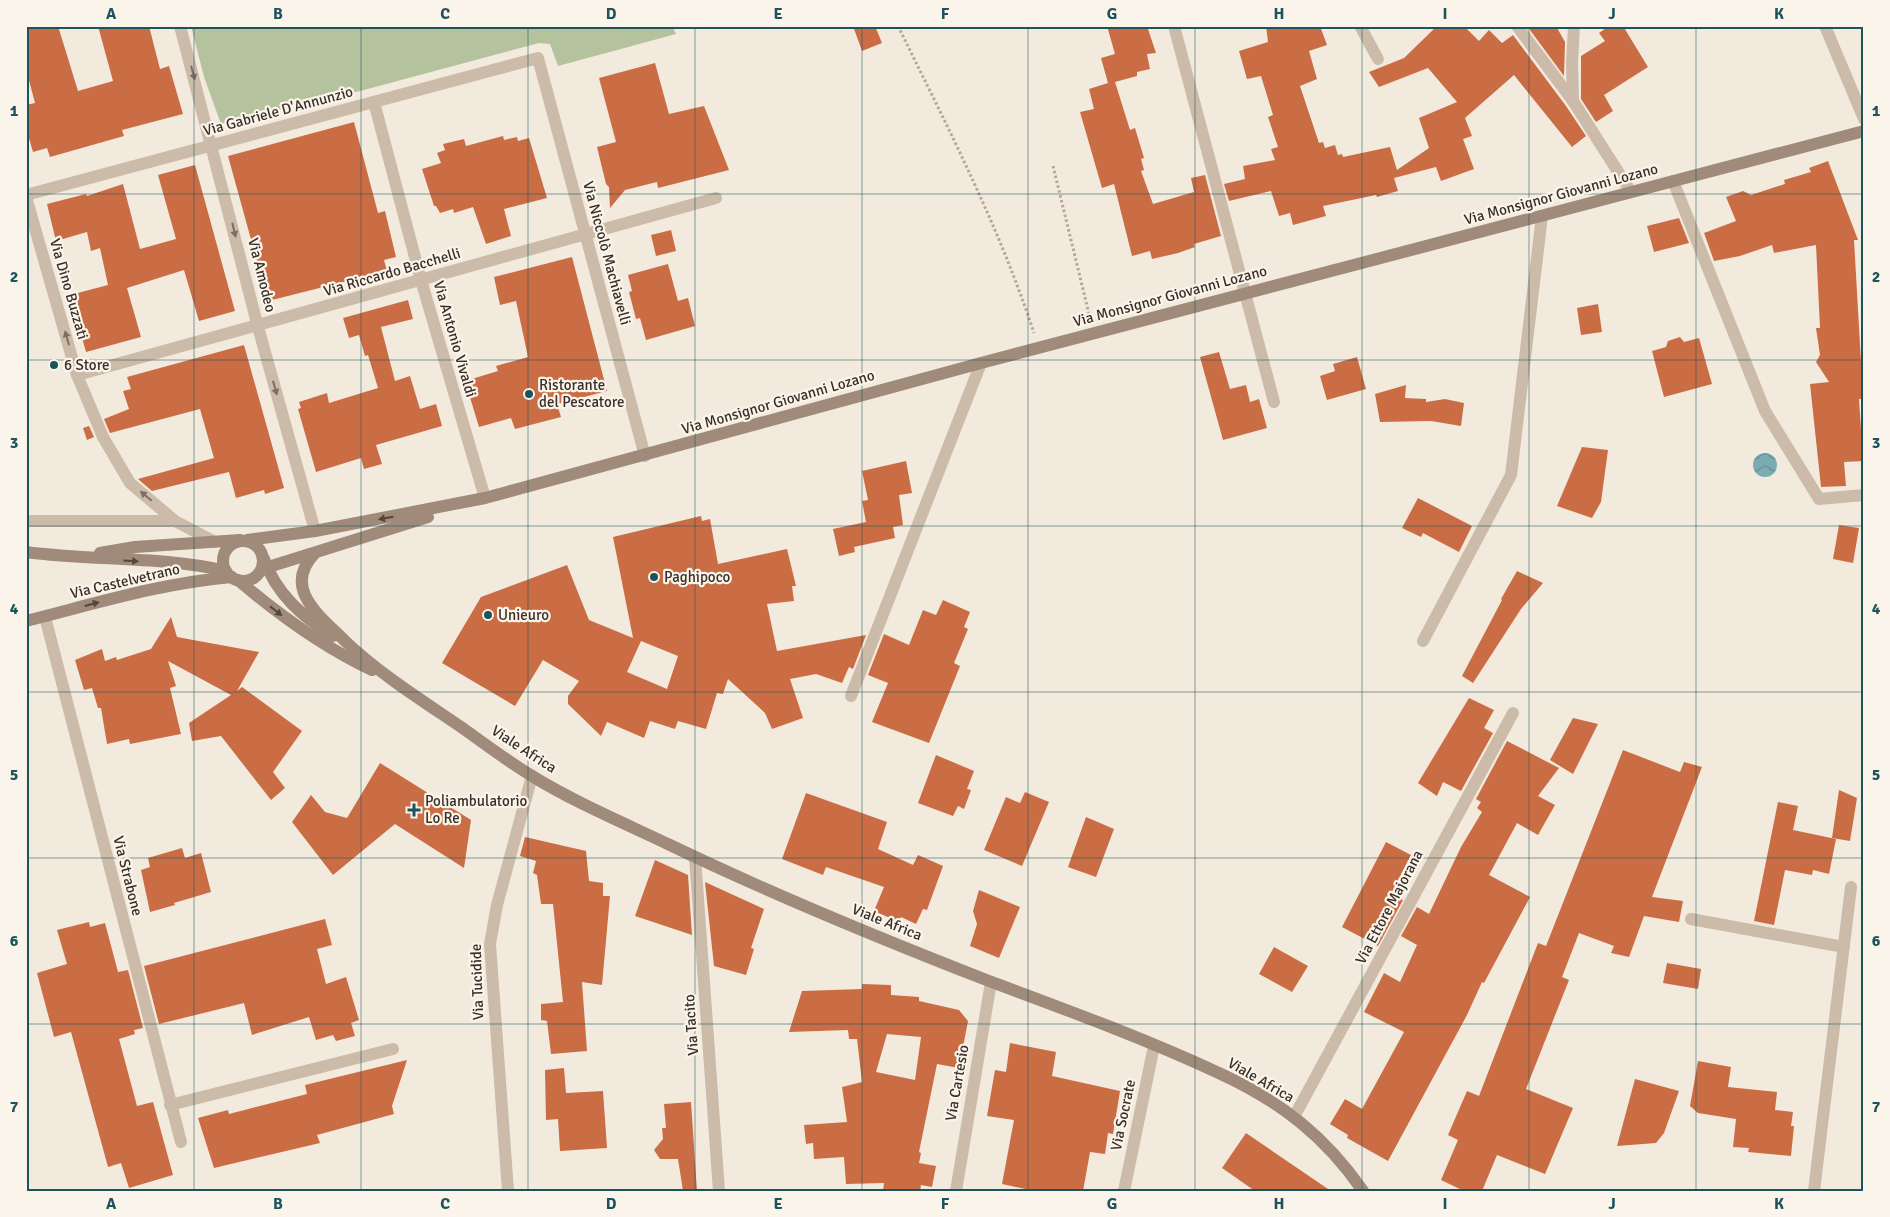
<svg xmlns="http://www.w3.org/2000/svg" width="1890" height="1217" font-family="Signika,sans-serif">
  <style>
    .green { fill: #b4c39d }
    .water { fill: url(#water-waves) }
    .building { fill: #ca6d45; fill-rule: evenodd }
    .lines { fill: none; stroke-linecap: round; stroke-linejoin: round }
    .path { stroke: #b8a593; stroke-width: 3; stroke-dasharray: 2.5 2.5; stroke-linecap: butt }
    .minor { stroke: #ccbba9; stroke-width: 12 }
    .secondary { stroke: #a08a7a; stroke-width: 12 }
    .oneway { fill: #7b6e63 }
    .oneway2 { fill: #53463d }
    .grid { fill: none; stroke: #1d545c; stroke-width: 1; stroke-opacity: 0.55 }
    .poi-dot { fill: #1d545c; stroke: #fbf4ea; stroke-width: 2 }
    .labels { text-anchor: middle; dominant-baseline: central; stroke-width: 4.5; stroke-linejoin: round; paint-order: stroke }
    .street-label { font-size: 15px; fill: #392f29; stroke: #fbf4ea }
    .poi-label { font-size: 15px; fill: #392f29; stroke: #fbf4ea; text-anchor: start }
    .neatline { fill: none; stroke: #1d545c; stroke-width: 2 }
    .grid-label { font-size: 16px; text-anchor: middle; font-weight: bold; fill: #1d545c }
  </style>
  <defs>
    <pattern id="water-waves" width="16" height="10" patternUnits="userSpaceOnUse" patternTransform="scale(1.25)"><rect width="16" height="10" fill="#7bacb2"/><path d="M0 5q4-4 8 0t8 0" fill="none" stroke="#668c91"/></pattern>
  </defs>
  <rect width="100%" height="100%" fill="#f3eade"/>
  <!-- green -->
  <path class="green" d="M191,26H672L676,34L558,66L550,44L539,43L364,90L221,124L204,77Z"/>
  <!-- water -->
  <circle class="water" cx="1765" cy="465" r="12"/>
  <!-- building -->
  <g class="building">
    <path d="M26,26H58L78,91L113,81L98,26H149L160,69L169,66L183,114L122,130L124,136L50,157L47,148L33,152L26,128V105L35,103L26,69Z"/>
    <path d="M853,26H875L882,43L862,51Z"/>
    <path d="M1107,26H1147L1156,53L1147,54L1150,69L1137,72V76L1115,82L1130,130L1135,128L1144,158L1141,159L1144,170L1141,171L1153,204L1194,192L1191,178L1205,175L1221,236L1194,244L1195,247L1178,253L1152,259L1150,251L1132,256L1114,184L1102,188L1080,112L1094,109L1089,89L1108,83L1101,58L1115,54Z"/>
    <path d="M1266,26H1320L1327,45L1309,51L1317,79L1300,86L1319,143L1323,142L1325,148L1335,145L1338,155L1342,154L1343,157L1390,147L1397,170L1429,148L1419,118L1457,102L1428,68L1379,87L1369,72L1404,58L1437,26H1464L1479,41L1489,30L1502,43L1513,35L1566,106L1586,136L1572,147L1514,75L1465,118L1472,136L1463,139L1474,169L1441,181L1436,167L1394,178L1398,191L1377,197L1376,195L1323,206L1326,216L1293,225L1290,213L1279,216L1271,191L1229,201L1224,184L1245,179L1243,166L1275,160L1271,149L1278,147L1268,117L1273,115L1261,76L1247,79L1239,51L1268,42Z"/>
    <path d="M1527,26H1556L1565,42L1564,76Z"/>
    <path d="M1609,26H1623L1648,67L1604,95L1613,111L1596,122L1581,99V56L1605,41L1599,33Z"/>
    <path d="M655,63L669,114L704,106L729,170L658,188L657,182L625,190L610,208L609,187L606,184L597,147L616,142L599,78Z"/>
    <path d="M354,122L378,213L385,211L396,257L384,260L387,271L268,301L228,156Z"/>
    <path d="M503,136L504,140L517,137L518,141L529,138L547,198L504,209L511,236L486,244L473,207L454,213L453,209L440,213L436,206H434L422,169L441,163L437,153L445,150L443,144L464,139L466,146Z"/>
    <path d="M1828,161L1858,240H1854L1862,379H1864V399H1859L1863,461L1844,462L1846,486L1821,487L1810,384L1829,382L1816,362L1820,355L1816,328H1820L1816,245L1774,253L1772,245L1740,256L1714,261L1704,233L1736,221L1726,197L1743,191L1751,195L1785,184L1784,180L1811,172L1809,168Z"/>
    <path d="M195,165L235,311L199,321L184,270L127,288L141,337L86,352L70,295L108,285L100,248L91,251L87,232L56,241L47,204L86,194L87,196L123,184L140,249L176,239L158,175Z"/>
    <path d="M1679,218L1689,243L1654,252L1647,226Z"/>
    <path d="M671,230L676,251L656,256L651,235Z"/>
    <path d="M572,257L607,391L557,404L561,417L515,429L511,418L479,427L465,381L498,371L496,366L528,357L516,301L500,305L494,277Z"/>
    <path d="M668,264L678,301L688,298L695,326L646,340L640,318L636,319L629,292L632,291L628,275Z"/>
    <path d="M408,300L413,319L381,327L395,381L410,376L420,409L436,404L442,426L376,445L382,464L364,469L361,458L316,472L298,409L301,408L299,402L327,393L329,403L378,388L368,355L365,356L359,335L349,338L343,318Z"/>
    <path d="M1598,304L1602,332L1581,335L1577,308Z"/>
    <path d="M1680,337L1684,342L1699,338L1712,384L1664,397L1652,351L1666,347L1668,341Z"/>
    <path d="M244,345L284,488L265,494L264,490L236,498L229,472L152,491L138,479L214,458L200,409L110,433L104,419L129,409L123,391L131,389L127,377Z"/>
    <path d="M1219,352L1230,389L1246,385L1250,402L1259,399L1267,428L1223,440L1200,357Z"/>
    <path d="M1357,357L1366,389L1327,400L1320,376L1335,371L1333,364Z"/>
    <path d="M1406,385L1405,398L1426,399V402L1445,399L1464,403L1461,426L1431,421L1380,422L1375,394Z"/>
    <path d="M89,426L94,437L87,440L83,428Z"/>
    <path d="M1582,447L1608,450L1601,502L1592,518L1557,506Z"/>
    <path d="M906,461L912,493L899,495L903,525L893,527L895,538L854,547L855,552L839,556L833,529L866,522L862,501L868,500L862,471Z"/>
    <path d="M1418,498L1472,526L1459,552L1423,533L1421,537L1402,528Z"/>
    <path d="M701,516L702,521L710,519L718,564L787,549L796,586H792L794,601L767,604L777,651L866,635L853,669L849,667L842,683L816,674L790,679L803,718L772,729L765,713L728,679L723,694L717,693L706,729L678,721L675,729L650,721L644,738L607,722L601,736L568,704V696L579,681L543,660L515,706L442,663L481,597L567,565L589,620L633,638L613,537ZM641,641L678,656L667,689L627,672Z"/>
    <path d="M1839,525L1859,528L1853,563L1833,559Z"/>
    <path d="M1517,571L1543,583L1521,609L1473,683L1462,676L1502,600L1501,599Z"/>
    <path d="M943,600L970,612L964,627L968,629L954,663L960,666L929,743L872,722L888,683L868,675L884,634L909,645L923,610L936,615Z"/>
    <path d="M171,617L177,637L259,652L237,691L242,687L302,731L273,772L285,788L271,800L221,736L192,741L189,723L231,695L168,661L176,686L170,688L181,734L130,744L129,739L107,744L101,708H98L92,688L84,690L75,660L102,649L105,661L116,657L117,660L151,649Z"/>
    <path d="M1469,698L1494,710L1484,728L1493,733L1461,791L1443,782L1437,796L1418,783Z"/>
    <path d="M1573,718L1598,724L1573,774L1550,760Z"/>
    <path d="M1507,741L1559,768L1538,796L1555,805L1538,835L1517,823L1489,875L1530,897L1484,983L1482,982L1467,1015L1388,1161L1347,1138L1348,1135L1330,1124L1345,1099L1362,1109L1404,1032L1364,1012L1384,973L1400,982L1417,945L1401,936L1417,907L1429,914L1461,847L1482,812L1477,808L1481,802L1476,799Z"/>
    <path d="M1623,750L1680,772L1684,762L1702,767L1652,897L1683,901L1679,922L1644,916L1629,957L1611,953L1614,946L1579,933L1562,977L1569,980L1526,1089L1573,1108L1545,1174L1497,1155L1482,1191H1464L1441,1180L1458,1140L1448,1135L1467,1091L1479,1096L1538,943L1546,946Z"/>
    <path d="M936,755L974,771L967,789L971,790L964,809L958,806L953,816L918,803Z"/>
    <path d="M380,763L471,820L464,868L395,824L333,875L292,822L311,795L325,812L347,818Z"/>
    <path d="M1839,790L1857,798L1850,841L1832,838Z"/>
    <path d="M1025,792L1049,802L1022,866L984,850L1006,797L1020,803Z"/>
    <path d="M806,793L887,822L878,849L913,865L918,855L943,866L927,910L923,909L916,924L901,917L899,922L874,911L884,887L826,867L823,875L782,859Z"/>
    <path d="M1778,802L1798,806L1793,830L1836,839L1829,874L1813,870L1812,875L1785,870L1774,925L1754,921Z"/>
    <path d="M1086,817L1114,829L1096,877L1068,867Z"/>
    <path d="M525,837L586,851L589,881L603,883V896H610L602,985L582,982L587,1051L551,1054L547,1021L541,1020V1004L563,1002L553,904H541L537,875L533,873L536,861L520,856Z"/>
    <path d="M1386,842L1411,855L1391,894L1403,900L1378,946L1342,927Z"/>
    <path d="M182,848L185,858L201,853L211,892L174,903L175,905L150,912L141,870L150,867L148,858Z"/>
    <path d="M655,860L688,875L692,935L635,916Z"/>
    <path d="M705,882L764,909L751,948L754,949L746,975L714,966Z"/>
    <path d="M979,890L1020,907L999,958L970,946L977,924L973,911Z"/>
    <path d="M325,919L332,945L317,949L326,984L346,977L359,1020L351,1023L355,1036L336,1041L333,1035L316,1040L309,1017L252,1035L244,1003L159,1024L144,966Z"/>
    <path d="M89,922L90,927L105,923L118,972L128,970L143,1028L134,1030L135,1034L119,1039L137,1106L153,1102L173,1175L129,1188L121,1163L108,1167L71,1032L54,1037L37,973L67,964L57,930Z"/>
    <path d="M1274,947L1308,966L1292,992L1259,974Z"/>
    <path d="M1667,963L1701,969L1698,989L1663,983Z"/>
    <path d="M862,984L891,985V995L919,997V1001L959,1010L968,1021L959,1068L937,1064L919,1152L921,1153L919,1163L936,1166L932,1187L921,1185L920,1191H883L884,1183L846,1184L844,1157L814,1159L813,1143L806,1144L804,1125L847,1122L842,1087L862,1082L857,1039H849L848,1030L789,1032L802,991L862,989ZM887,1034L921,1037L915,1080L876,1072Z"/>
    <path d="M1010,1043L1056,1052L1052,1076L1120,1091L1113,1134L1108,1133L1105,1154L1090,1152L1083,1191H1035L1002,1184L1014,1120L987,1116L995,1070L1006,1072Z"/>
    <path d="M407,1060L392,1106L394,1114L317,1135L320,1143L214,1168L198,1118L228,1110L229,1114L307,1094L305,1085Z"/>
    <path d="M1698,1061L1731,1067L1728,1087L1777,1092L1775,1110L1793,1112L1791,1126H1794L1791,1156L1748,1152L1749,1148L1733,1147L1736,1119L1698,1113L1690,1106Z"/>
    <path d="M564,1068L566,1093L603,1091L607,1148L560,1151L558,1119L546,1120L545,1070Z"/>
    <path d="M1635,1079L1679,1091L1664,1133L1656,1143L1617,1146Z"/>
    <path d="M691,1102L697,1191H683L678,1159H660L654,1150L663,1139L662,1128H666L664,1104Z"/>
    <path d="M1246,1133L1331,1191H1255L1222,1168Z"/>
  </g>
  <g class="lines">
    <!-- path -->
    <g class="path">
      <path d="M898,26C947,126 999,226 1034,333"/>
      <path d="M1053,166L1090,318"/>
    </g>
    <!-- minor -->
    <g class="minor">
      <path d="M180,26L258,327L315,531"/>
      <path d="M1174,26L1274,402"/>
      <path d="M1360,26L1378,59"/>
      <path d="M1517,26L1573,101L1631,192"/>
      <path d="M1825,26L1864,119"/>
      <path d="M1573,101L1572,63L1574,26"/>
      <path d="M374,102L421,280L485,498"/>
      <path d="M1673,181L1765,411L1819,499L1864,495"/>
      <path d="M26,195L538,58L645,456"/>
      <path d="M26,197L77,375L103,437L130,483L175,521L215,542"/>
      <path d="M77,375L716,198"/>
      <path d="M26,521H175"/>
      <path d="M45,617L181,1142"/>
      <path d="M1423,641L1511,475L1542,216"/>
      <path d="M851,696L981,363"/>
      <path d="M695,857L719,1191"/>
      <path d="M1691,919L1844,947"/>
      <path d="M170,1105L393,1049"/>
      <path d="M1294,1117L1513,713"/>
      <path d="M508,1191L490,944L497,905L532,776"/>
      <path d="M956,1191L991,982"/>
      <path d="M1124,1191L1154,1046"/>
      <path d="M1814,1191L1851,887"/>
    </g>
    <!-- secondary -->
    <g class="secondary">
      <path d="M247,540L315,531L485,498L981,363L1864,131"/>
      <circle cx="243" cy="561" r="20"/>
      <path d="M26,552C93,561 161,556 226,571"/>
      <path d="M100,553L135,547L240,540"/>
      <path d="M315,553C281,588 320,616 345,641C381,675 423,701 464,729C486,745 509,762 532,776C576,803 624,823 670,845C774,895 881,939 989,981C1067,1010 1146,1039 1221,1074C1281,1102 1325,1136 1363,1191"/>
      <path d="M264,559C276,594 303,617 333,636"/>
      <path d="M262,569L428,517"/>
      <path d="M238,580C279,615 323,647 372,670"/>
      <path d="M26,621C94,604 161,583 232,577"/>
    </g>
  </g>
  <!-- one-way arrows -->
  <defs><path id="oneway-solid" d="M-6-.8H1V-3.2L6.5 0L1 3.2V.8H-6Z" transform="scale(1.25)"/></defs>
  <g class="oneway">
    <use href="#oneway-solid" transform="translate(193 73) rotate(75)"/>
    <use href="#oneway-solid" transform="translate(234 230) rotate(76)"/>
    <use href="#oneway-solid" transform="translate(67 338) rotate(-106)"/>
    <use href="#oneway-solid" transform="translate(275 388) rotate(74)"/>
    <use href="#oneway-solid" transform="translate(146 496) rotate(-140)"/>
  </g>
  <g class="oneway2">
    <use href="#oneway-solid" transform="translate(386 518) rotate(170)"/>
    <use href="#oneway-solid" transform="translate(131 561) rotate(4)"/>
    <use href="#oneway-solid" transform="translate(92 604) rotate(-15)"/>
    <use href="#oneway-solid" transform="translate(276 611) rotate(38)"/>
  </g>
  <!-- grid -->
  <path class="grid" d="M194,26V1191M361,26V1191M528,26V1191M695,26V1191M862,26V1191M1028,26V1191M1195,26V1191M1362,26V1191M1529,26V1191M1696,26V1191M26,194H1864M26,360H1864M26,526H1864M26,692H1864M26,858H1864M26,1024H1864"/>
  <!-- markers -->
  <g class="poi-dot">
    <circle cx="54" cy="365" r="5"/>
    <circle cx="529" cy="394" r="5"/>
    <circle cx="654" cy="577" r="5"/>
    <circle cx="488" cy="615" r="5"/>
    <path d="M411.5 802.5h5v5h5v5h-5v5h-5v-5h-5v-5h5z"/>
  </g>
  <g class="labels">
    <!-- street labels -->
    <g class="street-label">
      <text transform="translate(278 111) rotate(-15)">Via Gabriele D'Annunzio</text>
      <text transform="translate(1561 194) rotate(-15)">Via Monsignor Giovanni Lozano</text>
      <text transform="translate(607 253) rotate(75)">Via Niccolò Machiavelli</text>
      <text transform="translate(392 272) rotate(-16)">Via Riccardo Bacchelli</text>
      <text transform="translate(262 275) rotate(76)">Via Amodeo</text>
      <text transform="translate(69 289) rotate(74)">Via Dino Buzzati</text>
      <text transform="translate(1170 296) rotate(-15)">Via Monsignor Giovanni Lozano</text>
      <text transform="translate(455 339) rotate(74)">Via Antonio Vivaldi</text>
      <text transform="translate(778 402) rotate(-16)">Via Monsignor Giovanni Lozano</text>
      <text transform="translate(125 581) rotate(-13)">Via Castelvetrano</text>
      <text transform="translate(524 749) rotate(33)">Viale Africa</text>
      <text transform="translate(128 876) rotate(76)">Via Strabone</text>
      <text transform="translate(1389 907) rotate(-62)">Via Ettore Majorana</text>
      <text transform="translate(887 922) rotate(22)">Viale Africa</text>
      <text transform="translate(477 982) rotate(-92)">Via Tucidide</text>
      <text transform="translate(691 1025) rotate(-94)">Via Tacito</text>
      <text transform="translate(1261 1080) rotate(30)">Viale Africa</text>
      <text transform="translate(957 1083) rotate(-80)">Via Cartesio</text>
      <text transform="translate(1123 1115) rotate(-78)">Via Socrate</text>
    </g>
    <!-- poi labels -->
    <g class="poi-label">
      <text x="64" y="365">6 Store</text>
      <text x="539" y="385">Ristorante<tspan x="539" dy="17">del Pescatore</tspan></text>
      <text x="664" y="577">Paghipoco</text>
      <text x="498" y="615">Unieuro</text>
      <text x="425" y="801">Poliambulatorio<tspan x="425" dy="17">Lo Re</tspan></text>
    </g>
  </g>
  <!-- border -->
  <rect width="1890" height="1217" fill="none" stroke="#fbf4ea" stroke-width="55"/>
  <rect x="28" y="28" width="1834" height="1162" class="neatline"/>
  <g class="grid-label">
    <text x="111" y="19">A</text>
    <text x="278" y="19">B</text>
    <text x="445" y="19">C</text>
    <text x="611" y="19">D</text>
    <text x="778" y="19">E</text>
    <text x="945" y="19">F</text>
    <text x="1112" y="19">G</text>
    <text x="1279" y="19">H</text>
    <text x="1445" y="19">I</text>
    <text x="1612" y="19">J</text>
    <text x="1779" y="19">K</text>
    <text x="14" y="116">1</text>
    <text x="1876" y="116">1</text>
    <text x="14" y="282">2</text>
    <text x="1876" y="282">2</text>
    <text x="14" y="448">3</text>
    <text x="1876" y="448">3</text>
    <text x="14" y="614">4</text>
    <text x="1876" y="614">4</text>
    <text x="14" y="780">5</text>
    <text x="1876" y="780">5</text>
    <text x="14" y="946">6</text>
    <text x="1876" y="946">6</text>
    <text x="14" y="1112">7</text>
    <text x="1876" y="1112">7</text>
    <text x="111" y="1209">A</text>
    <text x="278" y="1209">B</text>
    <text x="445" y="1209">C</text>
    <text x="611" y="1209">D</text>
    <text x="778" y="1209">E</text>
    <text x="945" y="1209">F</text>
    <text x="1112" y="1209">G</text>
    <text x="1279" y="1209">H</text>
    <text x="1445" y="1209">I</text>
    <text x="1612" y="1209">J</text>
    <text x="1779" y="1209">K</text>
  </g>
</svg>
